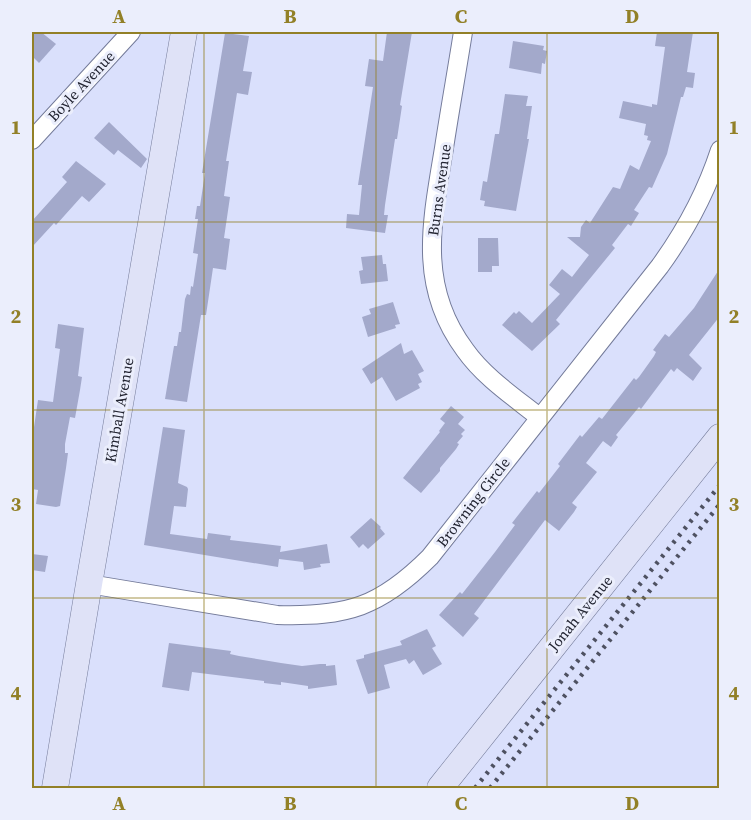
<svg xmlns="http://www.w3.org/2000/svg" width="751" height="820" font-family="'Source Serif 4',serif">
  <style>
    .building { fill: #a3a9cb }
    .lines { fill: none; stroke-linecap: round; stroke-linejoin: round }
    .street-casing { stroke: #747b9a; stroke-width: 20 }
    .secondary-casing { stroke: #747b9a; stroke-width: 27 }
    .street { stroke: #fff; stroke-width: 18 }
    .secondary { stroke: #dfe2f7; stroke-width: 26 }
    .rail { stroke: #4e5161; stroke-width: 4.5; stroke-dasharray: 3 6; stroke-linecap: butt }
    .grid { fill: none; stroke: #928027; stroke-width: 1.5; stroke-opacity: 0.55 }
    .labels { text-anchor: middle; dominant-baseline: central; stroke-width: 6; stroke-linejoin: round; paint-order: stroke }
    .street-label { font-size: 15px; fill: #232532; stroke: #ebeefc }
    .neatline { fill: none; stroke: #928027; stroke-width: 2 }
    .grid-label { font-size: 20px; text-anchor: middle; font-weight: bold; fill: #928027 }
  </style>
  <rect width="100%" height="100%" fill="#dae0fc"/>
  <!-- building -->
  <g class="building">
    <path d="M32,32H41L56,44L39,63L32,56Z"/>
    <path d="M387,32H412L400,105L402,106L397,139H395L385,205L384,215H388L385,233L346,228L347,214L359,215L362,185H358L373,87L365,86L369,59L383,61Z"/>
    <path d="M657,32H693L687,72L695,73L693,88L686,87L683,97H681L667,154L652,188L649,187L634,210L639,213L631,226L628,224L612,245L615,248L556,320L560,324L532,351L502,325L514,312L516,314L519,311L532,323L560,294L549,285L562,269L572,277L589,255L567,237H580L581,227L586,220L590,223L613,187L620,189L630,165L639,170L651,141L647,140L648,136L644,135L646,124L619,118L623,101L652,107V104L657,105L665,47L655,46Z"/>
    <path d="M225,33L249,36L243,71L252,72L248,95L237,93L226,161H229L224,196L230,197L224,238L230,239L226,270L213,268L206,315H201L187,402L165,399L174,346H177L179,332H181L185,299L187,294L190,295L191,286L193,287L198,254L193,253L198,219H195L197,206H200L205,173H202Z"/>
    <path d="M513,41L544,46L543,50L547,51L545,64L542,63L541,74L509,68Z"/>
    <path d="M505,94L528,96L526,106H532L527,139H529L516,211L484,206L485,201L480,200L483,181L487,182L495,134H499Z"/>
    <path d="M109,122L147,159L141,168L118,150L114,155L94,138Z"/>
    <path d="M76,161L106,184L89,202L82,196L56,225L54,223L32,247V221L67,182L62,177Z"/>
    <path d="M478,238H498L499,266H492V272H478Z"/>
    <path d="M382,255L383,264H386L388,281L361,284L359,271L363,270L361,257Z"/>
    <path d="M720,268V316L689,355L702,368L693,381L677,368L674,372L671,369L641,409L639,407L616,435L618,437L611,447L603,441L586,463L597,472L572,503L577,507L574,512L559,531L545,520L474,614L479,618L463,637L439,615L460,592L462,594L495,552L515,525L512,523L537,491L539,493L560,466L558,464L580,435L582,437L599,417L602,419L634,378L636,380L639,377L654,356L656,352L653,350L665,334L669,337L694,308Z"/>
    <path d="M393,302L400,324L395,325L396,328L368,337L362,317L371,314L369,309Z"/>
    <path d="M58,324L84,328L78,376L82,377L80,390L75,418L70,417L65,444V453H68L66,468L60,506L56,507L36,504L38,490L32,489V434H33L38,400L53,402L60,349L55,348Z"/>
    <path d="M401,343L404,354L412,350L424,371L418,374L422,382L418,384L420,388L396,401L382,377L371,384L362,369Z"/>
    <path d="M451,406L464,417L458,424L465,430L461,434L463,436L457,443L459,444L456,449L440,468V471L421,493L403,478L440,432L439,431L445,423L440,419Z"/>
    <path d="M163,427L185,430L178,483L187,487L188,489L186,507L174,506L170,534L207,539L208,533L231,536L230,540L281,546L280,552L327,544L330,563L320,564L321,567L304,570L303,562L279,559L278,567L144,545Z"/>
    <path d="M371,518L381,527L380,528L385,534L368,549L363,544L359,548L350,537Z"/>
    <path d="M32,554L48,556L45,572L32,570Z"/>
    <path d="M427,629L436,646L432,648L442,664L423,675L414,660L409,664L406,659L384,665L390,688L368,694L356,660L364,658V655L402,645L400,641Z"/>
    <path d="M169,643L231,651L230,654L239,656L281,663L302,666L320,664H326V666L335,665L337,685L308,689V686L281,682V685L264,683V681L192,672L189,691L162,687Z"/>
  </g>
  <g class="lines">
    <defs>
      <g id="street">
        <path d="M463,32C457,70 450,109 444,148C432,221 417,286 465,350C484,377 514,397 539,417"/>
        <path d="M32,140L131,32"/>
        <path d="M89,584L277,615C347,617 380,607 430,557L660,266C686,230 706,193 720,150"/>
      </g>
      <g id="secondary">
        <path d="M55,788L89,584L184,32"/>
        <path d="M440,788L720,437"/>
      </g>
    </defs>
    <!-- street casing -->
    <use href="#street" class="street-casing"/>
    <!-- secondary casing -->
    <use href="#secondary" class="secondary-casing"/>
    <!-- street -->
    <use href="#street" class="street"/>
    <!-- secondary -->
    <use href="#secondary" class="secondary"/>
    <!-- rail -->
    <g class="rail">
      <path d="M475,788L720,485"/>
      <path d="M490,788L720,504"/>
    </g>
  </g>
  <!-- grid -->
  <path class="grid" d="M204,32V788M376,32V788M547,32V788M32,222H720M32,410H720M32,598H720"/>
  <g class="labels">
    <!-- street labels -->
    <g class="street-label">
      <text transform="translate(81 86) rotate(-47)">Boyle Avenue</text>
      <text transform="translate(439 190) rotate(-82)">Burns Avenue</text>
      <text transform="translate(119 410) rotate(-80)">Kimball Avenue</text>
      <text transform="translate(473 502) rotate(-52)">Browning Circle</text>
      <text transform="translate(580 613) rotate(-51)">Jonah Avenue</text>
    </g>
  </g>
  <!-- border -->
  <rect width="751" height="820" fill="none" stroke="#ebeefc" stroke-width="66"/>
  <rect x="33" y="33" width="685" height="754" class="neatline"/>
  <g class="grid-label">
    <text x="119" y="23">A</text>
    <text x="290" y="23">B</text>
    <text x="461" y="23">C</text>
    <text x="632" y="23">D</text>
    <text x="16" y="134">1</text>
    <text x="734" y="134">1</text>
    <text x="16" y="323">2</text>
    <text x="734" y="323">2</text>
    <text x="16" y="511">3</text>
    <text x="734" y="511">3</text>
    <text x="16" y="700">4</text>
    <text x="734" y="700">4</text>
    <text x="119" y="810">A</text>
    <text x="290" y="810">B</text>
    <text x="461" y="810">C</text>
    <text x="632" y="810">D</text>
  </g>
</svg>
